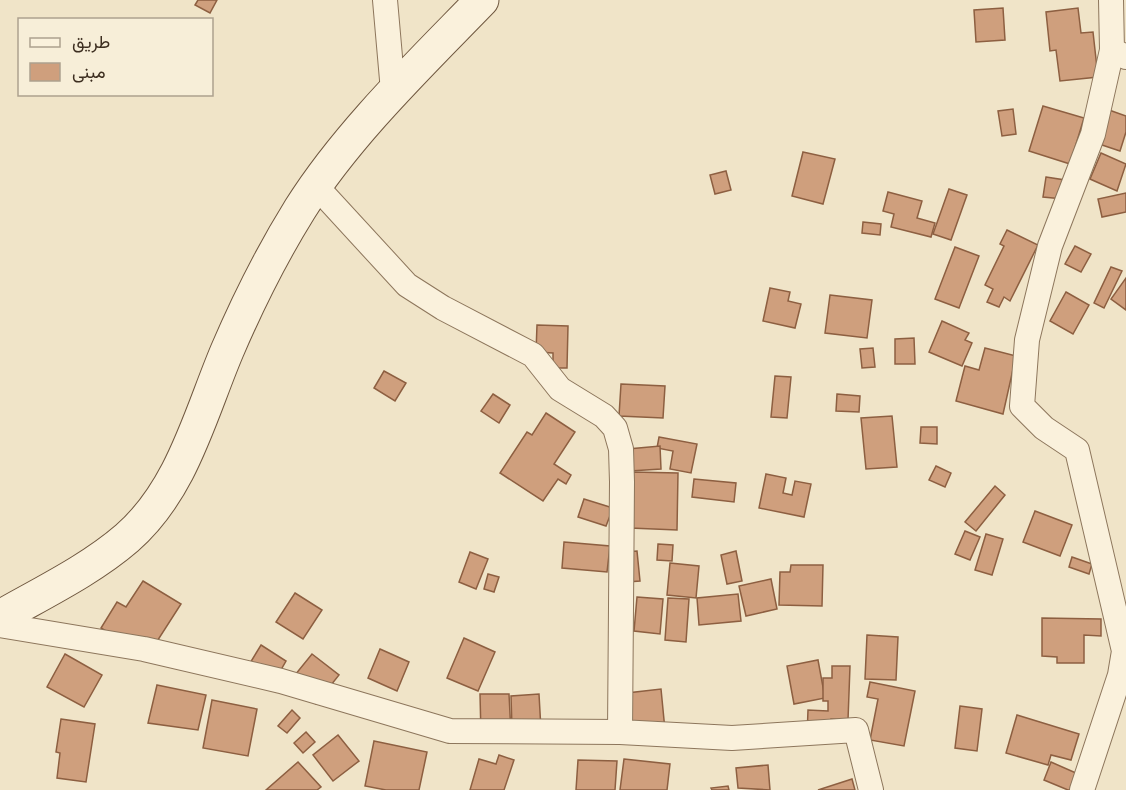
<svg xmlns="http://www.w3.org/2000/svg" width="1126" height="790" font-family="'IBM Plex Serif',Vazirmatn,serif">
  <style>
    .building { fill: #cf9f7d; stroke: #8d5f41; stroke-width: 1.5 }
    .lines { fill: none; stroke-linecap: round; stroke-linejoin: round }
    .street-casing { stroke: #8d765c; stroke-width: 26 }
    .secondary-casing { stroke: #6f573f; stroke-width: 35 }
    .street { stroke: #faf1dc; stroke-width: 24 }
    .secondary { stroke: #faf1dc; stroke-width: 33 }
  </style>
  <rect width="100%" height="100%" fill="#f0e4c8"/>
  <!-- building -->
  <g class="building">
    <path d="M198,0H217L210,13L195,5Z"/>
    <path d="M1003,8L1005,40L976,42L974,10Z"/>
    <path d="M1078,8L1081,33L1093,32L1098,77L1060,81L1056,50L1050,51L1046,12Z"/>
    <path d="M1043,106L1084,118L1070,164L1029,151Z"/>
    <path d="M1013,109L1016,134L1002,136L998,111Z"/>
    <path d="M1109,110L1126,116V132L1120,151L1099,144Z"/>
    <path d="M803,152L835,159L823,204L792,196Z"/>
    <path d="M1101,153L1126,164L1117,191L1090,179Z"/>
    <path d="M726,171L731,190L715,194L710,175Z"/>
    <path d="M1046,177L1065,180L1063,199L1043,197Z"/>
    <path d="M949,189L967,195L951,240L933,234Z"/>
    <path d="M888,192L922,201L917,218L935,223L931,237L891,227L894,214L883,211Z"/>
    <path d="M1126,193V212L1102,217L1098,199Z"/>
    <path d="M863,222L881,224L880,235L862,233Z"/>
    <path d="M1007,230L1038,245L1010,301L1004,297L999,307L987,302L993,289L985,285L1004,246L1000,244Z"/>
    <path d="M1075,246L1091,254L1081,272L1065,264Z"/>
    <path d="M955,247L979,256L959,308L935,299Z"/>
    <path d="M1111,267L1122,271L1104,308L1094,303Z"/>
    <path d="M1126,278V310L1111,299Z"/>
    <path d="M770,288L790,292L788,301L801,304L795,328L763,321Z"/>
    <path d="M1066,292L1089,305L1073,334L1050,321Z"/>
    <path d="M830,295L872,300L867,338L825,333Z"/>
    <path d="M942,321L969,333L965,340L972,343L962,366L929,352Z"/>
    <path d="M537,325L568,326L567,368H553V353L536,352Z"/>
    <path d="M914,338L915,364H895V339Z"/>
    <path d="M873,348L875,367L862,368L860,349Z"/>
    <path d="M985,348L1016,356L1003,414L956,401L965,366L979,370Z"/>
    <path d="M384,371L406,383L395,401L374,388Z"/>
    <path d="M775,376L791,377L787,418L771,417Z"/>
    <path d="M621,384L665,386L663,418L619,416Z"/>
    <path d="M493,394L510,405L499,423L481,411Z"/>
    <path d="M837,394L860,396L859,412L836,411Z"/>
    <path d="M546,413L575,432L554,464L571,475L566,484L558,479L543,501L500,473L527,432L532,435Z"/>
    <path d="M892,416L897,467L866,469L861,418Z"/>
    <path d="M921,427H937V444L920,443Z"/>
    <path d="M659,437L697,444L691,473L670,469L673,451L657,448Z"/>
    <path d="M660,446L661,469L630,471L628,449Z"/>
    <path d="M936,466L951,473L945,487L929,480Z"/>
    <path d="M632,472L678,473L677,530L630,528Z"/>
    <path d="M766,474L786,478L783,493L792,495L795,481L811,484L804,517L759,508Z"/>
    <path d="M694,479L736,483L734,502L692,497Z"/>
    <path d="M995,486L1005,495L976,531L965,522Z"/>
    <path d="M584,499L613,508L606,526L578,517Z"/>
    <path d="M1035,511L1072,525L1060,556L1023,542Z"/>
    <path d="M965,531L980,537L970,560L955,554Z"/>
    <path d="M986,534L1003,539L992,575L975,570Z"/>
    <path d="M564,542L610,546L607,572L562,568Z"/>
    <path d="M658,544L673,545L672,561L657,560Z"/>
    <path d="M637,551L640,581L627,582L624,552Z"/>
    <path d="M736,551L742,581L727,584L721,555Z"/>
    <path d="M470,552L488,559L476,589L459,582Z"/>
    <path d="M1072,557L1092,564L1089,574L1069,567Z"/>
    <path d="M670,563L699,566L696,598L667,595Z"/>
    <path d="M791,565H823L822,606L779,605L780,572H790Z"/>
    <path d="M488,574L499,577L494,592L484,589Z"/>
    <path d="M771,579L777,609L746,616L739,586Z"/>
    <path d="M143,581L181,604L147,657L101,628L117,602L126,607Z"/>
    <path d="M295,593L322,610L303,639L276,622Z"/>
    <path d="M738,594L741,621L699,625L697,598Z"/>
    <path d="M637,597L663,599L660,634L634,631Z"/>
    <path d="M668,598L689,599L686,642L665,640Z"/>
    <path d="M1042,618L1101,619V636L1084,635V663H1057V657L1042,656Z"/>
    <path d="M867,635L898,637L896,680L865,679Z"/>
    <path d="M464,638L495,652L478,691L447,678Z"/>
    <path d="M261,645L286,661L270,689L244,673Z"/>
    <path d="M380,649L409,662L397,691L368,678Z"/>
    <path d="M65,654L102,675L84,707L47,687Z"/>
    <path d="M312,654L339,675L316,704L286,686Z"/>
    <path d="M818,660L825,698L794,704L787,666Z"/>
    <path d="M832,666H850L848,720L831,719L830,737H807L808,710L828,711V701H823V678H832Z"/>
    <path d="M870,682L915,691L904,746L870,740L878,699L867,697Z"/>
    <path d="M157,685L206,695L198,730L148,723Z"/>
    <path d="M661,689L665,730L631,734L627,693Z"/>
    <path d="M480,694H509L511,734L481,735Z"/>
    <path d="M539,694L541,730L512,728L511,696Z"/>
    <path d="M212,700L257,709L248,756L203,748Z"/>
    <path d="M960,706L982,709L977,751L955,748Z"/>
    <path d="M292,710L300,718L287,733L278,726Z"/>
    <path d="M1017,715L1079,734L1071,760L1051,755L1048,765L1006,753Z"/>
    <path d="M61,719L95,724L86,782L57,778L60,753L56,752Z"/>
    <path d="M306,732L315,742L303,753L294,743Z"/>
    <path d="M338,735L359,761L333,781L313,755Z"/>
    <path d="M374,741L427,752L419,790H386L365,786Z"/>
    <path d="M499,755L514,760L504,790H470L479,759L496,764Z"/>
    <path d="M624,759L670,764L667,790H620Z"/>
    <path d="M578,760L617,761L615,790H576Z"/>
    <path d="M298,762L321,787L317,790H266Z"/>
    <path d="M1051,762L1076,773L1077,790H1068L1044,780Z"/>
    <path d="M768,765L770,790L738,788L736,768Z"/>
    <path d="M852,779L855,790H818Z"/>
    <path d="M728,786L729,790H712L711,788Z"/>
  </g>
  <g class="lines">
    <defs>
      <g id="street">
        <path d="M385,0L393,91"/>
        <path d="M1111,0L1112,50L1126,57"/>
        <path d="M316,186L407,285L443,308L533,355L560,389L604,416L615,428L621,449L622,482L620,732L732,738L856,730L871,790"/>
        <path d="M0,625L144,649L281,681L450,731L620,732"/>
        <path d="M1082,790L1120,675L1124,651L1077,450L1044,428L1022,406L1027,340L1050,246L1093,134L1112,50"/>
      </g>
      <path id="secondary" d="M0,617C42,593 90,570 127,538C182,490 200,415 227,351C248,302 272,254 300,209C347,134 420,64 482,0"/>
    </defs>
    <!-- street casing -->
    <use href="#street" class="street-casing"/>
    <!-- secondary casing -->
    <use href="#secondary" class="secondary-casing"/>
    <!-- street -->
    <use href="#street" class="street"/>
    <!-- secondary -->
    <use href="#secondary" class="secondary"/>
  </g>
  <!-- legend -->
  <rect x="18" y="18" width="195" height="78" fill="#f7eed8" stroke="#ada18e" stroke-width="1.5"/>
  <rect x="30" y="38" width="30" height="9" fill="#faf1dc" stroke="#ada18e" stroke-width="1.5"/>
  <text x="72" y="48" font-size="18" fill="#3d2e20">طريق</text>
  <rect x="30" y="63" width="30" height="18" fill="#cf9f7d" stroke="#ada18e" stroke-width="1.5"/>
  <text x="72" y="78" font-size="18" fill="#3d2e20">مبنى</text>
</svg>
